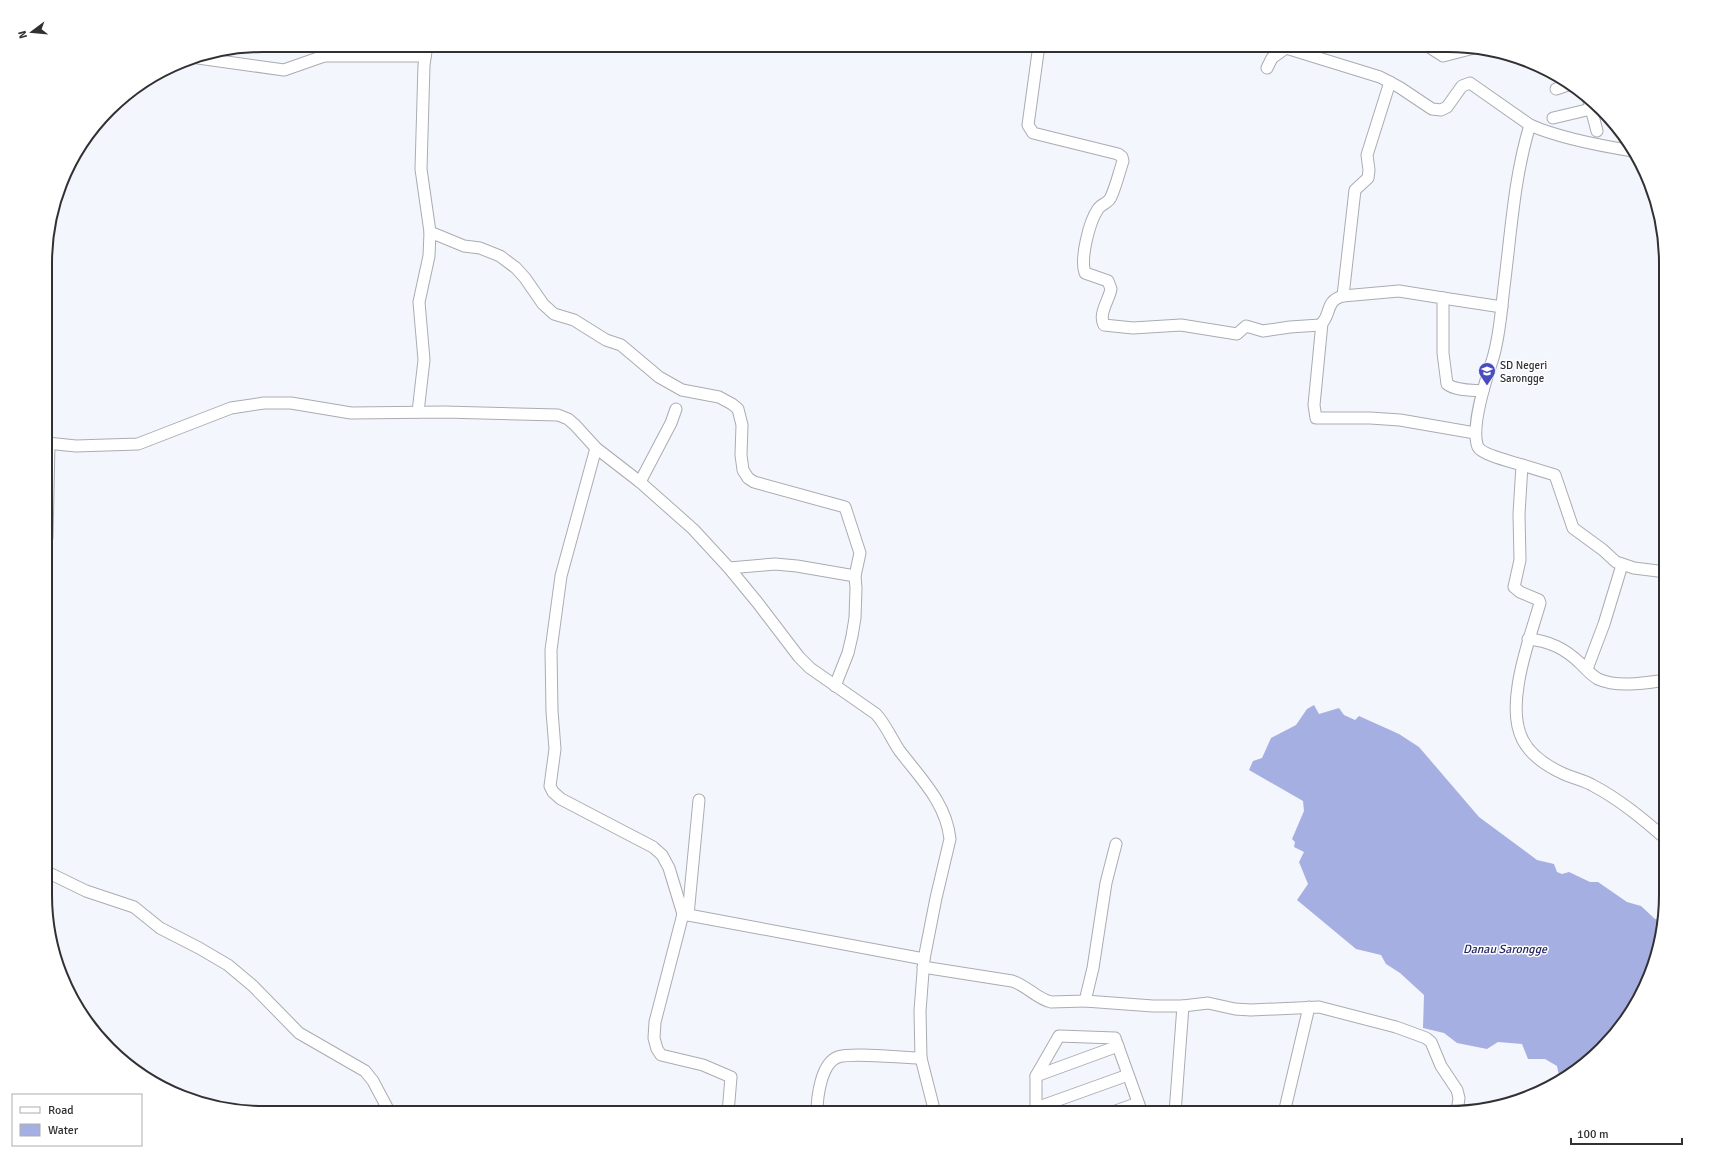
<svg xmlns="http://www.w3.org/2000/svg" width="1711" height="1158" font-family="Signika,sans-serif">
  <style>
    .water { fill: #a6afe1 }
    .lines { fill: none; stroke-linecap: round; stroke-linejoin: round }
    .minor-casing { stroke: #aaacb2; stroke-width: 13 }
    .minor { stroke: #fff; stroke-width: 11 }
    .labels { text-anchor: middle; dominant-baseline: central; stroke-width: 3; stroke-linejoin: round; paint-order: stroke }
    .poi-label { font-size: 11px; fill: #313134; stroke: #fff; text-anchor: start }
    .water-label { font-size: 12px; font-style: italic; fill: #252762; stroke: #fff }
    .rim { fill: none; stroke: #313134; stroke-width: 2 }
  </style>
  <rect width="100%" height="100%" fill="#f4f6fd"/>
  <!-- water -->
  <path class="water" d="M1314,705L1319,714L1339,708L1344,715L1355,720L1359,716L1399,734L1419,747L1479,817L1537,860L1554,864L1557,872L1562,874L1569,872L1590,882H1598L1627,902L1641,906L1655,919L1663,920L1654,965L1621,1028L1592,1059L1560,1080L1557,1066L1545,1059H1528L1522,1044L1498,1042L1487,1049L1457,1043L1444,1033L1423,1028L1424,995L1400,973L1386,964L1381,955L1356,949L1297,900L1308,884L1299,862L1304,852L1294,847L1295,842L1292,839L1304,811L1303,801L1249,770L1253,761L1262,758L1271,738L1296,725L1307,709Z"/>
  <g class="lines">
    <defs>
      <g id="minor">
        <path d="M322,45L324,56"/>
        <path d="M1039,45L1028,125L1033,133L1118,154L1122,157L1123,161C1119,173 1116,186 1111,197C1109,203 1101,204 1098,209C1089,222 1080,259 1085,273L1108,281L1111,289C1109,300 1098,314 1104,325L1133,328L1181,325L1237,334L1246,326L1263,331L1290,327L1320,325C1332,316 1324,301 1343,296L1399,291L1443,298V353L1447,384C1456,391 1472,390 1483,391"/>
        <path d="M1282,45L1286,48L1380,77L1399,87L1432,109L1441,110L1447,107L1462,86L1470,83L1530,125C1559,138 1602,146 1633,151"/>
        <path d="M1426,45L1443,56L1474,48"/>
        <path d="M198,58L284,70L324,56H425"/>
        <path d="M1267,68L1272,58L1286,48"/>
        <path d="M1556,89L1571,84"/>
        <path d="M1588,97L1597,131"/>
        <path d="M1553,118L1591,109"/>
        <path d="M1530,125C1514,177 1511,233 1504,287C1501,312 1500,334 1493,358C1486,379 1470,428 1478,447C1482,455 1513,462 1522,465L1519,514L1520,560L1514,587L1520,592L1539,600L1540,603C1532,631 1522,657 1518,686C1511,731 1522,755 1564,774C1573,778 1583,780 1592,785C1619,799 1643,819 1666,839"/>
        <path d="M430,232L464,246L480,248L500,256L516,268L525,278L543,304L554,314L574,320L606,340L621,345L659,377L682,390L719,397L732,404L738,409L742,425L741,455L743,470L748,478L754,482L845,507L860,553L855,576L856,588L855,618L852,636L848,653L835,686"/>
        <path d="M1343,296L1355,190L1368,178L1369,170L1367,155L1390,82"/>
        <path d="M1443,298L1502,307"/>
        <path d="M1322,323L1314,405L1316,418H1370L1400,420L1475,433"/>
        <path d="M418,412L424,360L419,302L429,256L430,232L421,169L424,65L427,45"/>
        <path d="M47,443L76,446L138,444L231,408L264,403H291L351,413L444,412L558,415L568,419L575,425L596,448L640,482L693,529L729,568L757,602L799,657L810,668L876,714C886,725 891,738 899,750C920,778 946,802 950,839L936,898L924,959L920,1011L921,1058L935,1113"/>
        <path d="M596,448L561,576L551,650L552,711L555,749L550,786L553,792L561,799L653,847L662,855L669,868L683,914L655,1022L654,1038L657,1049L661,1055L703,1065L731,1077L728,1113"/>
        <path d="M1522,465L1555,475L1573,528L1603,550L1616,562L1634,568L1666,572"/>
        <path d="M640,482L671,423L676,409"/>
        <path d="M47,538L49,443"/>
        <path d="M729,568L775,564L797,566L855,576"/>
        <path d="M1528,639C1549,641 1564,648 1580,663C1585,668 1591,675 1598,679C1618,688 1645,683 1666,680"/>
        <path d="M1587,669L1604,624L1622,565"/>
        <path d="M47,872L86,891L134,907L160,928L199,948L228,965L253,986L299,1033L365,1071L373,1081L390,1113"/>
        <path d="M683,914L924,959"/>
        <path d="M688,915L699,800"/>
        <path d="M923,967L1012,981C1026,985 1037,999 1051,1002L1085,1001L1093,968L1106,883L1116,844"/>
        <path d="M1085,1001L1153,1006H1183L1208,1003L1235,1009L1251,1010L1319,1007L1396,1027L1426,1038L1431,1042L1441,1066L1457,1090L1459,1098L1457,1112"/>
        <path d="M1036,1076L1118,1046"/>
        <path d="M1036,1108L1128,1075"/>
        <path d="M817,1113C817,1097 821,1063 838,1057C853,1052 902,1058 921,1058"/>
        <path d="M1036,1113V1076L1059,1036L1115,1038L1142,1113"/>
        <path d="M1110,1113L1138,1103"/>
        <path d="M1175,1113L1183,1006"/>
        <path d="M1284,1113L1309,1007"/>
      </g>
    </defs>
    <!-- minor casing -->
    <use href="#minor" class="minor-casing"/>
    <!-- minor -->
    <use href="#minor" class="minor"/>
  </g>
  <!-- icons -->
  <defs>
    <symbol id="school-pin" viewBox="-11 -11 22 30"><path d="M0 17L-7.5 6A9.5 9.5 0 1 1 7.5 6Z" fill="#494bc0" stroke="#fff"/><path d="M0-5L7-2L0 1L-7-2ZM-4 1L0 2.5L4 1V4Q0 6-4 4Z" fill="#fff"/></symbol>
  </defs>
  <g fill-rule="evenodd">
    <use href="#school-pin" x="1477" y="361" width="20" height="27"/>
  </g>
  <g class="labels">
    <!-- poi labels -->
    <g class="poi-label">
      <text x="1500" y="365">SD Negeri<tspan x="1500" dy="13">Sarongge</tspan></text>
    </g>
    <!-- water labels -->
    <g class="water-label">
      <text x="1505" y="949">Danau Sarongge</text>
    </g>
  </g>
  <!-- crop -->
  <path d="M0 0H1711V1158H0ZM263 52H1448A211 211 0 0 1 1659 263V895A211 211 0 0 1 1448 1106H263A211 211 0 0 1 52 895V263A211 211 0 0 1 263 52Z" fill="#fff" fill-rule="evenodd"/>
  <path class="rim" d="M263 52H1448A211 211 0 0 1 1659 263V895A211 211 0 0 1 1448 1106H263A211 211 0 0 1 52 895V263A211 211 0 0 1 263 52Z"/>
  <!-- legend -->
  <rect x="12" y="1094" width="130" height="52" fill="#ffffff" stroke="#adadae"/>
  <rect x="20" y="1107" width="20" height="6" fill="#ffffff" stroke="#adadae"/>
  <text x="48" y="1114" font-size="12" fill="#313134">Road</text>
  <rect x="20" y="1124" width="20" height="12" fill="#a6afe1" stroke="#adadae"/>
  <text x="48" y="1134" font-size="12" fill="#313134">Water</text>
  <!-- north arrow -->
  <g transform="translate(32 32) rotate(254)" stroke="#ffffff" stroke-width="3" paint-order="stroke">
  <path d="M0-3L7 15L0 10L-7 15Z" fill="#313134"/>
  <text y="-6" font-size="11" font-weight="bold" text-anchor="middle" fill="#313134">N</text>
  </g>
  <!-- scale -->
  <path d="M1571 1138v6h111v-6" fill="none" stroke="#313134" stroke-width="2"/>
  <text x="1577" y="1138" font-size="12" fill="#313134" stroke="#ffffff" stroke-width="3" paint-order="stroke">100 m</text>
</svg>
